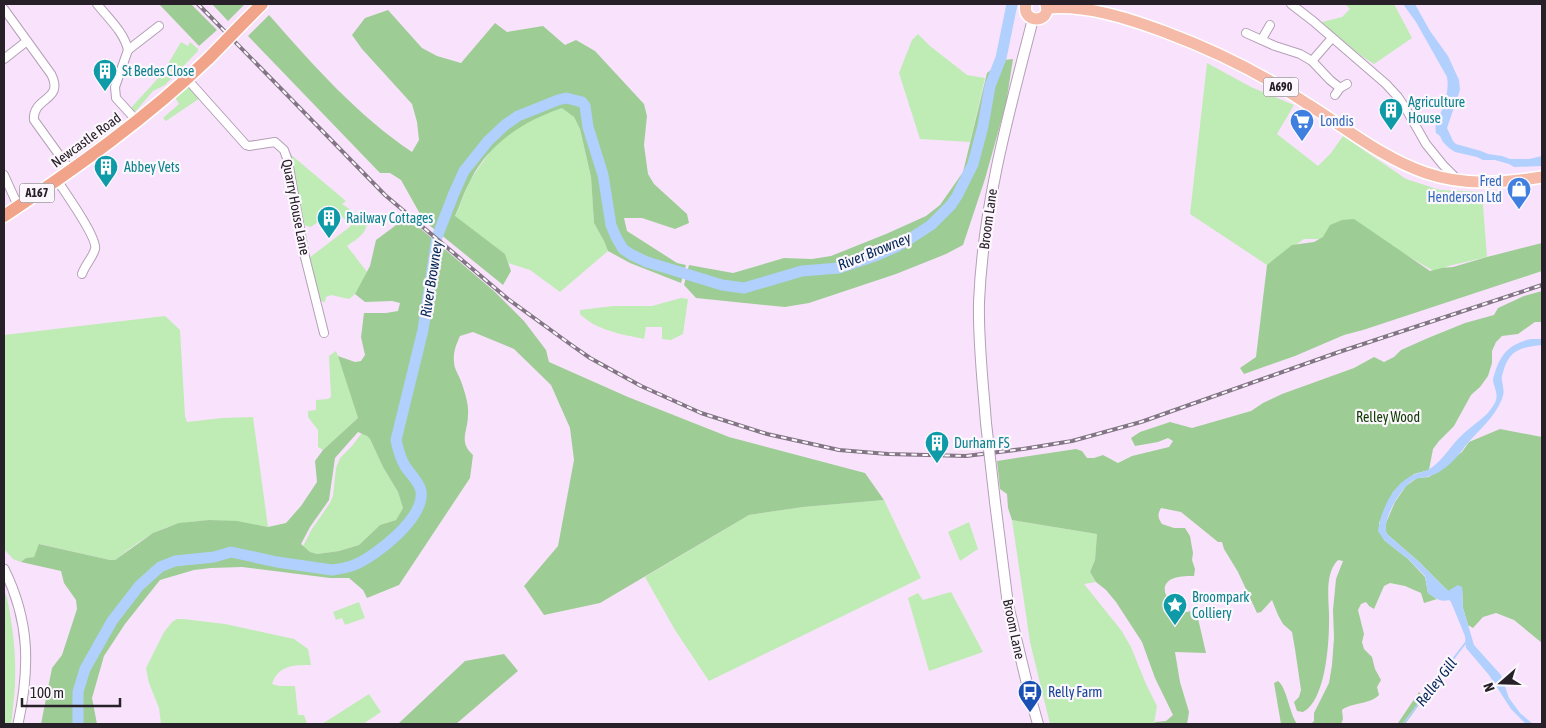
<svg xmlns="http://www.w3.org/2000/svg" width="1546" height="728" font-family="'Asap Condensed',sans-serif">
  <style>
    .green { fill: #bfebb5 }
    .forest { fill: #9ecc95; fill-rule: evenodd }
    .water { fill: #b1d0fd }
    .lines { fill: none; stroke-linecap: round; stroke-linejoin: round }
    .stream { stroke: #b1d0fd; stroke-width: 2 }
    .river { stroke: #b1d0fd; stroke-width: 11 }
    .minor-casing { stroke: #b49fb7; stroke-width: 10 }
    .tertiary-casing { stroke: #b49fb7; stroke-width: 11 }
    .secondary-casing { stroke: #b49fb7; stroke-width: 12 }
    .primary-casing { stroke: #fff; stroke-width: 14 }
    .trunk-casing { stroke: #fff; stroke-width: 15 }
    .minor { stroke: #fff; stroke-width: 8 }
    .tertiary { stroke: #fff; stroke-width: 9 }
    .secondary { stroke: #fff; stroke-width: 10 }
    .primary { stroke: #f5bba8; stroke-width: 11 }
    .trunk { stroke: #f2a48b; stroke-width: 12 }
    .rail-casing { stroke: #837585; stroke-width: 4 }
    .rail { stroke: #fbf7fc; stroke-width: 2; stroke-dasharray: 5.5; stroke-linecap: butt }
    .secondary-bridge-casing { stroke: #b49fb7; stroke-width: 12; stroke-linecap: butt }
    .trunk-bridge-casing { stroke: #fff; stroke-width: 15; stroke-linecap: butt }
    .secondary-bridge { stroke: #fff; stroke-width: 10 }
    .trunk-bridge { stroke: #f2a48b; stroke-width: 12 }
    .labels { text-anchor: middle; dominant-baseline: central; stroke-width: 4.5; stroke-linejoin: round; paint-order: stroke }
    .shield { fill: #fbf7fc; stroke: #676068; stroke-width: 1 }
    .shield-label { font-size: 12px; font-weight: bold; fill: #282029 }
    .culture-label { font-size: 14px; fill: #0d838f; stroke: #fbf7fc; text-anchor: start }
    .shop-label { font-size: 14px; fill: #366cbe; stroke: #fbf7fc; text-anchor: start }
    .street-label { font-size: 14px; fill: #282029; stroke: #fbf7fc }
    .park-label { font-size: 14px; fill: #0d3a02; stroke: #fbf7fc }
    .transit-label { font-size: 14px; fill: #164399; stroke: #fbf7fc; text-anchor: start }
    .water-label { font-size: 15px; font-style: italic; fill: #042757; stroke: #fbf7fc }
  </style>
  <rect width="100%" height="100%" fill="#f9e3fc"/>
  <!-- green -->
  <g class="green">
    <path d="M1345,4H1394L1412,38L1374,64C1355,52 1338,38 1322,22L1342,17L1350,9Z"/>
    <path d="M918,34L930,46L967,75L985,78L970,142L920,139L899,73L912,40Z"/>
    <path d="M181,42L188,46L190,42L198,49V51L165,85L153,91L135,112L130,109L162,74Z"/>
    <path d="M1207,63L1251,87L1294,105L1277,134L1318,166L1331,153L1343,136L1406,179L1440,190L1482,192L1487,257L1448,266L1437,273L1379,239H1304L1267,265L1190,214Z"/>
    <path d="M186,87L191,88L200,98L166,121L163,118L179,104L175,97Z"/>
    <path d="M562,107L574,117L580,129L591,177L594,223L604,241L608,251L560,292L530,270L508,263L505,254L455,217L470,180L492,149L514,130L541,116Z"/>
    <path d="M290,154L346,201L342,204L360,216L367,223C366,235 355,240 347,246L367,272L355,294L349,299L331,295L326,297L325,302L320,301L309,258L351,226L335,209L311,227L304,225Z"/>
    <path d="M681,298L688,299L683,334L671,340L662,339V327H646L644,339C622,334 597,331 580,314V310L613,306H652Z"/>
    <path d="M165,316L180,330L185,416L187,422L222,418L253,417L268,527C230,520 190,515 154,533C140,540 127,551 115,560H110L40,544L34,557L26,558L21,562L13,559L4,549V335Z"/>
    <path d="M336,351L342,366L358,418L323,450L318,447V430L308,417V411L316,410V400L328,399L331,397L329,356Z"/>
    <path d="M362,433L367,436L370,439L383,467L398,492L403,508L396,520L380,525L359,545L339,551L317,554L310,552L303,546L312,529L330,503L333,496L336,468L340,458L352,446Z"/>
    <path d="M884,500L921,578L709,681L675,630L645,577L749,515L803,507Z"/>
    <path d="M1012,520L1097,534L1095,560L1090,572L1096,582L1084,584L1121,630L1131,647L1146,684L1157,706L1154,724H1050L1030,642Z"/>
    <path d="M969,522L978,549L960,561L948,532Z"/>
    <path d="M4,590C9,601 10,615 12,627C17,663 16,688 11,724H4Z"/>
    <path d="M951,592L983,652L929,671L908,598L918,593L923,600Z"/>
    <path d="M359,602L365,618L345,625L342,618L336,620L333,612Z"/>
    <path d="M177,619H183L225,624L294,639L308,649L311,665C294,665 278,665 272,684L279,686H295L298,715H304L307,724H161L159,708L149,683L146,668L164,632L172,622Z"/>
    <path d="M369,694L381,712L363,724H322Z"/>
  </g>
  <!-- forest -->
  <g class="forest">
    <path d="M159,4H191L217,30L199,46Z"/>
    <path d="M212,4H245L228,21Z"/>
    <path d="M388,10L422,48L437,56L461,63L495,23L507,32L543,26L565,45L576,40L595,51L644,104L647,116L644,145L648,174L654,184L687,214L689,223L675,229L642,218H624L627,231L677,263L686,265L681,283L630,263L608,251L604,241L594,223L591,177L580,129L574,117L562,108C524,121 489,143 470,181C464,192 460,205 455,216L505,254L511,271L503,285L424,221L401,180L390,173H380L248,36L269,15C313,65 357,115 412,152L419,140L417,122L412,104L362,49L352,35L365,18Z"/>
    <path d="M1013,59L1006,104L985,179L963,245L946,254L896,274L809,303L785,307L696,298L684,285L689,265L733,273L784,258L812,259L831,256L886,234L926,216L940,205L963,172L987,73L1004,60Z"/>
    <path d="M407,217L495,292L524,321L546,350L549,362L628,397L729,437L865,473L884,500L803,507L749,515L600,603L544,615L524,586L558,546L574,460L570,428L551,385L514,349L473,332L460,336C456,345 453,352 454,362C454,369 460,377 462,384C465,393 469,405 468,415C468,431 458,442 473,455L470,478L399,585L367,598L363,590L349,578H330L242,567L211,568L194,570L160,580L125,624L104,656L92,698L97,724H41L52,668L62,655L77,609L76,600L64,583L61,571L21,562L26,558L34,557L39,544L110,560H115L153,533L179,523L209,520L237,521L268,527L286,523L301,506L317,482L315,461L323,450L358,418L338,356L355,362L361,361L365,355L361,337L364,313H386L398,311L400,303L392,301L365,302L355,294L370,266L376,240ZM358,432L367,436L370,439L383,467L398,492L403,508L396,520L380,525L359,545L339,551L317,554L310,552L301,544L310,527L329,500L335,458Z"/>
    <path d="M1354,219L1430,271L1442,268L1453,267L1487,257L1542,243V271L1363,330L1344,335L1295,356L1244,374L1240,368L1256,357L1267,265L1292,245L1314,242L1323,237L1330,225L1342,220Z"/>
    <path d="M1542,291V322H1535L1518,334L1502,336L1496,342L1492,351V363L1488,376L1480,387L1471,395L1454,426L1439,441L1433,449L1429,470L1414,474L1393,492L1379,523L1384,540L1408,559L1425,577L1428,593L1437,599L1424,603L1421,593L1405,586L1390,583L1384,586L1374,609L1369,606L1366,602L1361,604L1358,610L1364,634L1362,642L1364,649L1372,657L1375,669L1381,680L1377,687L1379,695C1369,705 1352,702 1342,710L1343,719L1341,724H1311L1314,721V713L1329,683L1332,665L1334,638L1333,610L1336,579L1343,561L1338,560C1323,575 1330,604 1329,623C1329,646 1325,701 1303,712L1297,711L1294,702L1299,697L1301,690L1295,649L1292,632L1283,624L1278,615L1272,600L1261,612L1257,613L1238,572L1224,549L1222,542H1218L1181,512L1161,508C1157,515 1158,517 1162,524L1174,528H1185L1190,536L1193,553L1192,560L1195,569L1194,576C1187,576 1176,576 1170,580C1156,589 1173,607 1181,613L1192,611L1197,614L1206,653L1175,652L1180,682L1189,712L1187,724H1154L1155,722L1166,721L1173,715L1155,678L1142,642L1116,602L1106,590L1096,582L1090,572L1095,560L1097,534L1012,520L1008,508L1007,494L1000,489L997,461L1076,449L1082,451L1087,458H1094L1103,455L1118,463L1132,456L1169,447L1173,441L1168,438L1158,442L1135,446L1131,438L1140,432L1170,422L1192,428L1251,411L1263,403L1282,394L1354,368L1374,357L1384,362L1394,357L1401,350L1428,338L1465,323L1494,315L1498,308L1524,296Z"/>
    <path d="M1500,429L1542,437V643L1514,620L1496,613L1483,617L1473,628L1468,625L1463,608L1462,587L1448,591L1418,561L1387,534L1385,530L1386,523L1395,502L1406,486L1417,478L1429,477L1462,452L1469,442Z"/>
    <path d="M504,654L518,671L456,724H400L399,723L465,661Z"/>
    <path d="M1278,681C1287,688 1289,712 1297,724H1281L1274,683Z"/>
    <path d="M1419,692L1424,698L1405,724H1393L1398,723Z"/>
  </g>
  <!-- water -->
  <g class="water">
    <path d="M1403,4H1415L1430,31L1448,56L1459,80L1460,90L1447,128L1453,141L1456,144L1481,151L1488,154L1502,156L1510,159H1529L1542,156V166L1514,167L1509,164L1495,160H1483L1477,157L1455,152L1449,148L1443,142L1440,136L1436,133C1434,123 1439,118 1442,110C1446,100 1449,88 1447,77L1416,22Z"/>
    <path d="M1531,339H1542V345C1523,347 1510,349 1504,369C1503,373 1501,377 1502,380C1503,388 1505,391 1502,399C1494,418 1480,429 1467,444C1464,447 1463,450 1460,453C1453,462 1441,473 1430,476C1423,478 1418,477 1412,481C1400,489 1381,521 1387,534L1418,561L1448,591L1458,585L1462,587L1463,608L1474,645L1501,675L1509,698L1520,713L1533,724H1526L1511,709L1489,675L1466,648L1465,636L1451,602L1449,600C1440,603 1434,597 1428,593L1425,576L1408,559L1384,540L1378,531C1381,510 1393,484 1413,475C1419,472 1426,472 1431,468C1444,459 1451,445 1462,435C1472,425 1486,418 1493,406C1500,396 1495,391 1493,380C1493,377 1495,373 1496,369C1502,352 1512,343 1531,339Z"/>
  </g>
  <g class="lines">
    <!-- stream -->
    <path class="stream" d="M1403,724L1467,641"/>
    <!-- river -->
    <path class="river" d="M78,724V692L85,669L112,621L139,586L160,567L175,561L214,557L231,552L277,562L332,570C339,569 347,568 354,565C376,556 425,518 421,491C419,481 410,474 405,466C400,458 398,449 396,440L423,330L437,237L454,193L464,171L488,141L505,125L518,116L558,100L566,98L582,102L585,106L588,127L603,175L611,225L616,237L623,249L632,255L647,262L722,285L744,288L802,271L839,268L875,256L896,247L911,238L931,225L951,205L957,196L973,164L983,126L990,86L1001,58L1012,4"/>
    <defs>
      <g id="minor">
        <path d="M97,4C108,18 124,32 128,50L115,87L116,98L137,121"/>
        <path d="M1291,4L1313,21L1386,84L1398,97L1406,109L1426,144L1443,165L1458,180"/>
        <path d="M4,9L51,74C65,101 32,97 34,120L70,170"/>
        <path d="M1246,33L1275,46L1300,54L1312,61L1330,80L1340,88"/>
        <path d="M1262,39L1270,25"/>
        <path d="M128,50L159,26"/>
        <path d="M4,59L27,41"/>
        <path d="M1312,61L1332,38"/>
        <path d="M187,79L246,145L249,146L275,142L284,150L288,161L305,257L324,333"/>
        <path d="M1335,95L1340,88L1347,84"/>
        <path d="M4,175L18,206"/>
        <path d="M57,180C64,191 98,238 95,249C93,257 85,265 82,274"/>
      </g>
      <path id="tertiary" d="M4,569C30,621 30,668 18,724"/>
      <g id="secondary">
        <path d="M986,423C983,383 978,342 979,302C983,205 1009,112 1033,19"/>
        <path d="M995,502L1008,605L1029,692L1038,724"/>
      </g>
      <g id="primary">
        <path d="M1026,4C1021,24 1052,24 1046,4"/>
        <path d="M1047,8C1088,5 1127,18 1165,32C1216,51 1264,75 1309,105C1347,129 1384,159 1426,173C1464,186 1504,183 1542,177"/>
      </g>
      <g id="trunk">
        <path d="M246,20L262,4"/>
        <path d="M4,216C76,168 147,118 209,58"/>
      </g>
    </defs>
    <!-- minor casing -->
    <use href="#minor" class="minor-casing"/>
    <!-- tertiary casing -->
    <use href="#tertiary" class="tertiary-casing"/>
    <!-- secondary casing -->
    <use href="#secondary" class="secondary-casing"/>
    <!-- primary casing -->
    <use href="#primary" class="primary-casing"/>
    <!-- trunk casing -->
    <use href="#trunk" class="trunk-casing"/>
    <!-- minor -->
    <use href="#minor" class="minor"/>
    <!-- tertiary -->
    <use href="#tertiary" class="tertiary"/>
    <!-- secondary -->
    <use href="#secondary" class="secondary"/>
    <!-- primary -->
    <use href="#primary" class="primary"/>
    <!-- trunk -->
    <use href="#trunk" class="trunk"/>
    <defs>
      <path id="rail" d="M198,4L385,195L508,299L570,344L590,358L641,386L701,413L767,434L839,450L888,454L966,456L1023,449L1072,441L1141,422L1339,352L1542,285"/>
    </defs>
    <!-- rail casing -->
    <use href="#rail" class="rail-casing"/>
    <!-- rail -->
    <use href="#rail" class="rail"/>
    <defs>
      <path id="secondary-bridge" d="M986,423L995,502"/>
      <path id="trunk-bridge" d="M209,58L246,20"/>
    </defs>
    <!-- secondary-bridge casing -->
    <use href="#secondary-bridge" class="secondary-bridge-casing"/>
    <!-- trunk-bridge casing -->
    <use href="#trunk-bridge" class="trunk-bridge-casing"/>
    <!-- secondary-bridge -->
    <use href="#secondary-bridge" class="secondary-bridge"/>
    <!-- trunk-bridge -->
    <use href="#trunk-bridge" class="trunk-bridge"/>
  </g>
  <!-- icons -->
  <defs>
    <symbol id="building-pin" viewBox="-11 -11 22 30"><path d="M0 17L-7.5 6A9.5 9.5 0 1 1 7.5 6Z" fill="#0f9aa8" stroke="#fbf7fc"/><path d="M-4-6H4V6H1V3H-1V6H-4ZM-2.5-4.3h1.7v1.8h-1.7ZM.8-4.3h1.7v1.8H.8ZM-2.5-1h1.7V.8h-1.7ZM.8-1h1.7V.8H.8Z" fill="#fff"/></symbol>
    <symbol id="supermarket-pin" viewBox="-11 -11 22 30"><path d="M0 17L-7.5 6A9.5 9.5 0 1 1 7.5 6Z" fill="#3f7fe0" stroke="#fbf7fc"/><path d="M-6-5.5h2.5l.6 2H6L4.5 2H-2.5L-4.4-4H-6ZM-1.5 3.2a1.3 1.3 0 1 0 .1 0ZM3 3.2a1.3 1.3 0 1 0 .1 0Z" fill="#fff"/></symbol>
    <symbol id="shop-pin" viewBox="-11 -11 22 30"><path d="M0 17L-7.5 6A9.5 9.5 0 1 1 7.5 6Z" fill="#3f7fe0" stroke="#fbf7fc"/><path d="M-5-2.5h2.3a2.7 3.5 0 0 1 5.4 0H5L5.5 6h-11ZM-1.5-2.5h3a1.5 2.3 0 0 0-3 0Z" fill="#fff"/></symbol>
    <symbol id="sight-pin" viewBox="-11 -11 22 30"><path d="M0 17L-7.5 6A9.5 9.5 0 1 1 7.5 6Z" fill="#0f9aa8" stroke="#fbf7fc"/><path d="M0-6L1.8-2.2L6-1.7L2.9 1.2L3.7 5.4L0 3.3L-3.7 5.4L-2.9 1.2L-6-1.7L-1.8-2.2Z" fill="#fff"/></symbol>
    <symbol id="bus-pin" viewBox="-11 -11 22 30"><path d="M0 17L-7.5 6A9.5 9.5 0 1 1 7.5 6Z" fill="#1a4fb4" stroke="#fbf7fc"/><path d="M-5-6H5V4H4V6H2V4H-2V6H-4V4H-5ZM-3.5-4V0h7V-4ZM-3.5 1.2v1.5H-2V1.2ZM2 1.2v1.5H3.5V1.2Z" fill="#fff"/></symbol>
  </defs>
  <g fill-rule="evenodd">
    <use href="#building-pin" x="91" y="57" width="28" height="38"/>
    <use href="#building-pin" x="1377" y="96" width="28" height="38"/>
    <use href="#supermarket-pin" x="1288" y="107" width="28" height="38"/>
    <use href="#building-pin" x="92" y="153" width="28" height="38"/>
    <use href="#shop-pin" x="1505" y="175" width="28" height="38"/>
    <use href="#building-pin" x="315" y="204" width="28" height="38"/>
    <use href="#building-pin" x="923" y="429" width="28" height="38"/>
    <use href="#sight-pin" x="1161" y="591" width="28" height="38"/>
    <use href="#bus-pin" x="1016" y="678" width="28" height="38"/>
  </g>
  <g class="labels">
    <!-- shield labels -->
    <g class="shield">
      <rect x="1263.5" y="77.5" width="35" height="19" rx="4"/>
      <rect x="19.5" y="183.5" width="35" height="19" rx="4"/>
    </g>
    <g class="shield-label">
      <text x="1281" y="87">A690</text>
      <text x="37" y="193">A167</text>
    </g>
    <!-- culture labels -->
    <g class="culture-label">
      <text x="122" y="71">St Bedes Close</text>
      <text x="1408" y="102">Agriculture<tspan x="1408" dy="16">House</tspan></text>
      <text x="124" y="167">Abbey Vets</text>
      <text x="346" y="218">Railway Cottages</text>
      <text x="954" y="443">Durham FS</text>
      <text x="1192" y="597">Broompark<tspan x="1192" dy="16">Colliery</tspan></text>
    </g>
    <!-- shop labels -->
    <g class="shop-label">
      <text x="1320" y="121">Londis</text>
      <text x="1502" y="181" text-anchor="end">Fred<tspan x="1502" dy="16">Henderson Ltd</tspan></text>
    </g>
    <!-- street labels -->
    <g class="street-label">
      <text transform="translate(86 140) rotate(-36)">Newcastle Road</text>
      <text transform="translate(296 207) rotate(79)">Quarry House Lane</text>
      <text transform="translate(988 219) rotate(-82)">Broom Lane</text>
      <text transform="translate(1014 629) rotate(78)">Broom Lane</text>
    </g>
    <!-- park labels -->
    <g class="park-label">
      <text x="1388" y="417">Relley Wood</text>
    </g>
    <!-- transit labels -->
    <g class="transit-label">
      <text x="1048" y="692">Relly Farm</text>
    </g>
    <!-- water labels -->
    <g class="water-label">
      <text transform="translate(874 251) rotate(-22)">River Browney</text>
      <text transform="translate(431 279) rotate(-81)">River Browney</text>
      <text transform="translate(1436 682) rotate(-52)">Relley Gill</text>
    </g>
  </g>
  <!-- border -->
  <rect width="1546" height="728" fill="none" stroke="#282029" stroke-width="10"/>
  <!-- north arrow -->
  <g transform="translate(1501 683) rotate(250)" stroke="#fbf7fc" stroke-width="4" paint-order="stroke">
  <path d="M0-4L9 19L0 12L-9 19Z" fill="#282029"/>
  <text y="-8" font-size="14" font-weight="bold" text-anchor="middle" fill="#282029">N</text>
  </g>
  <!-- scale -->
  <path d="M22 698v8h98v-8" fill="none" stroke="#282029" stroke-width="2.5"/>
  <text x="30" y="698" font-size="15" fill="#282029" stroke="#fbf7fc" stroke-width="4" paint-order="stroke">100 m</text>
</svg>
